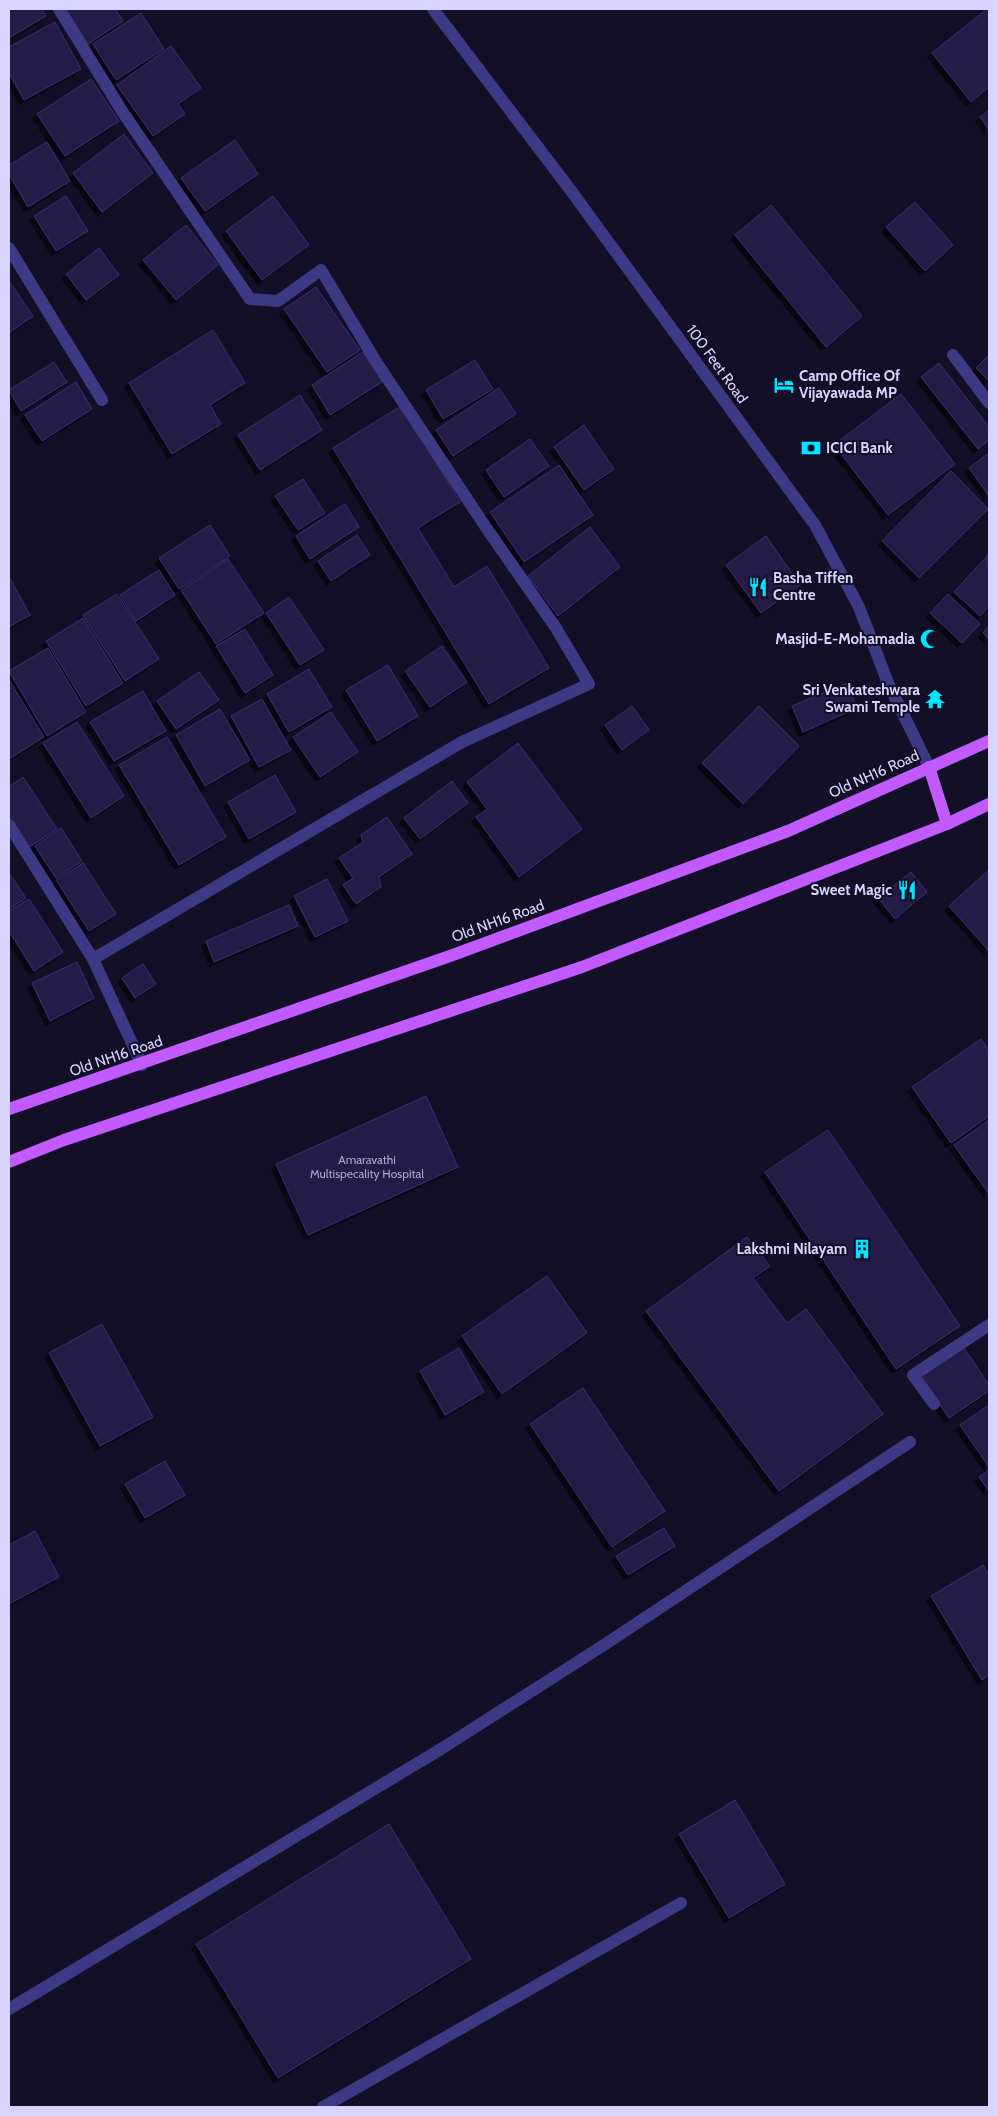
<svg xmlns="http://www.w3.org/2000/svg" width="998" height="2116" font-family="Cabin,sans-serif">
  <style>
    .building { fill: #241b47; stroke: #3b2d73; filter: url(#shadow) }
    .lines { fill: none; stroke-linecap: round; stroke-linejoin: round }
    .minor { stroke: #3d3a85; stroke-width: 12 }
    .major { stroke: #c25bff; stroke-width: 12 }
    .labels { text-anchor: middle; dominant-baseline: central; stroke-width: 4; stroke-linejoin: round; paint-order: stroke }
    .number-label { font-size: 12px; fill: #aca6d1 }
    .street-label { font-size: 15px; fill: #d9d4ff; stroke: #130f26 }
    .poi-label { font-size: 15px; font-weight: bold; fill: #d9d4ff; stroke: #130f26; text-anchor: end }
  </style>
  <defs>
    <filter id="shadow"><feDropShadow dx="-4.5" dy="4.5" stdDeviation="0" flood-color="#0009"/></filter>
  </defs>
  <rect width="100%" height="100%" fill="#130f26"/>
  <!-- building -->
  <g class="building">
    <path d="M9,9H42L46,16L9,38Z"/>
    <path d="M66,9H115L123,21L88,44Z"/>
    <path d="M987,9H989V87L971,102L932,53Z"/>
    <path d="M141,13L164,49L116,80L93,44Z"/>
    <path d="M55,22L81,69L24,100L9,73V47Z"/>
    <path d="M171,46L201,88L178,104L185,114L153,136L117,85Z"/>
    <path d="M91,79L119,121L65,156L37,114Z"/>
    <path d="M989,110V130L980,117Z"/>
    <path d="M124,134L153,173L102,212L73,173Z"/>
    <path d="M235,140L258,174L205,211L181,178Z"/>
    <path d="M47,142L70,181L28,207L9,174V165Z"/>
    <path d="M66,196L88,231L56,251L34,216Z"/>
    <path d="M273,196L309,245L262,280L226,231Z"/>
    <path d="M915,202L953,245L925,271L886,227Z"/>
    <path d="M771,205L862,316L826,347L735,235Z"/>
    <path d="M186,225L218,265L176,300L143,260Z"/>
    <path d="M99,248L119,275L86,300L66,274Z"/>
    <path d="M9,281L33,316L9,333Z"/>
    <path d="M316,287L360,350L327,372L284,309Z"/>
    <path d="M213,330L245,383L210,405L221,424L172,454L129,383Z"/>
    <path d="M363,352L382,382L330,415L312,385Z"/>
    <path d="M989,355V381L976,368Z"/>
    <path d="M475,360L493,389L443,419L426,390Z"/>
    <path d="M54,362L67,382L21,411L9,390Z"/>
    <path d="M939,363L989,427V440L978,449L921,377Z"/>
    <path d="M76,382L92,409L42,441L25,415Z"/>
    <path d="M499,388L516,414L453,456L436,430Z"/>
    <path d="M901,394L955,464L888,515L834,445Z"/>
    <path d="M300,395L322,430L260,470L238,435Z"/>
    <path d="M401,406L460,502L418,528L454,587L487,566L549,668L489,704L333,448Z"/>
    <path d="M584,425L614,469L584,490L554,447Z"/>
    <path d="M530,439L549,466L504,497L486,470Z"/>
    <path d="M989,453V496L969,468Z"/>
    <path d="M559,465L593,515L524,562L490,512Z"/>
    <path d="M951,471L988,509L919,578L882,541Z"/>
    <path d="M303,479L325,513L298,530L275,496Z"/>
    <path d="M345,504L359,527L310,559L296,536Z"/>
    <path d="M210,525L230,556L179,589L159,558Z"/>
    <path d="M590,527L620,567L558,616L528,576Z"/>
    <path d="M357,535L370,555L331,581L318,561Z"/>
    <path d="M766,536L800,585L761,613L726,565Z"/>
    <path d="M988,555L989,606L980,616L954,592Z"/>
    <path d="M228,559L264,613L216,644L181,590Z"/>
    <path d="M159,570L175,595L136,621L120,595Z"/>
    <path d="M9,577L30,615L9,627Z"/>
    <path d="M117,594L159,659L125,681L83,615Z"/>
    <path d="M948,594L980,624L962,643L930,613Z"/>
    <path d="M289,597L324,650L300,665L266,613Z"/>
    <path d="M83,618L123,683L86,706L46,641Z"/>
    <path d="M989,626V639L983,633Z"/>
    <path d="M245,629L273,675L245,693L216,646Z"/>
    <path d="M442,646L467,682L430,707L405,671Z"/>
    <path d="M48,648L86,712L47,736L9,671Z"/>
    <path d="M388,665L418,716L377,741L346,690Z"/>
    <path d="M309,669L332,707L289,732L267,694Z"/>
    <path d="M199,672L219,700L176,729L157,701Z"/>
    <path d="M9,680L44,737L9,759Z"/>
    <path d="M847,683L857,708L803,732L792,706Z"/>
    <path d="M143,691L166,731L114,761L90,722Z"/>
    <path d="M262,699L291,750L259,767L231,716Z"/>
    <path d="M632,706L649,730L622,750L605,725Z"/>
    <path d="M759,706L799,746L743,804L702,763Z"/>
    <path d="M220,709L250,760L205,786L176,735Z"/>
    <path d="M331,712L358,752L320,777L293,737Z"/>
    <path d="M77,722L124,796L91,818L43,743Z"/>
    <path d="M167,737L226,837L179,865L119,765Z"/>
    <path d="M518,743L582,829L519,877L476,817L487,809L467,782Z"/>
    <path d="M275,775L296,812L249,839L228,802Z"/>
    <path d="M23,777L57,829L28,848L9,817V787Z"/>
    <path d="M452,781L468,803L420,839L404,818Z"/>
    <path d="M387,817L412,854L379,877L381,887L356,904L343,885L353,878L339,858L363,842L361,835Z"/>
    <path d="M61,828L82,861L56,878L35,846Z"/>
    <path d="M83,863L116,914L89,931L56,880Z"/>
    <path d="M989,870V951L949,906Z"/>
    <path d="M911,872L927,892L895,919L878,898Z"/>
    <path d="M9,873L26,898L9,909Z"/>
    <path d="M327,879L348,921L315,937L294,896Z"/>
    <path d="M29,899L63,952L34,971L9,931V911Z"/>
    <path d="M289,905L298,926L214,962L206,941Z"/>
    <path d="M77,962L94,998L50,1021L32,983Z"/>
    <path d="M143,964L156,984L135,998L122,978Z"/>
    <path d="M981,1039L989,1051V1116L951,1143L912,1087Z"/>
    <path d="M426,1096L458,1167L308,1235L276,1164Z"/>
    <path d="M989,1120V1194L954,1145Z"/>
    <path d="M828,1130L960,1326L896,1369L765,1172Z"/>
    <path d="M747,1237L770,1266L753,1278L787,1323L806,1309L883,1414L779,1491L646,1311Z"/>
    <path d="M547,1276L587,1333L502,1394L462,1336Z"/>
    <path d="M102,1324L153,1417L100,1446L49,1353Z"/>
    <path d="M459,1348L484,1392L445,1415L420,1371Z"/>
    <path d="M964,1348L989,1385V1391L949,1418L921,1377Z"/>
    <path d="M583,1388L665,1511L612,1547L530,1424Z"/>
    <path d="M989,1405V1467L960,1425Z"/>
    <path d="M165,1461L185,1495L145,1518L125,1484Z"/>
    <path d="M989,1470V1491L979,1477Z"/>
    <path d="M664,1528L675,1546L628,1575L616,1556Z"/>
    <path d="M35,1531L59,1577L9,1604V1545Z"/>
    <path d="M983,1565L989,1575V1675L982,1680L931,1596Z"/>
    <path d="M735,1800L785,1884L729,1918L679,1834Z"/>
    <path d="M389,1824L471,1959L278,2078L196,1944Z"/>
  </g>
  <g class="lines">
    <!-- minor -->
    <g class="minor">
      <path d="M59,9L122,111L250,299L278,301L321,270L375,360L485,526L556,628L589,684L462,742L93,959"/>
      <path d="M433,9L569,188L815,525L859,607L888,683L929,767"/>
      <path d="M9,248L102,400"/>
      <path d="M953,355L989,403"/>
      <path d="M9,825L93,959L142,1065"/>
      <path d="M934,1404L913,1375L989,1325"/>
      <path d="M9,2009L441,1749L604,1645L910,1442"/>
      <path d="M323,2107L681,1903"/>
    </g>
    <!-- major -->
    <g class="major">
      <path d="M929,767L947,824"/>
      <path d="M9,1109L450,956L788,831L989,741"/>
      <path d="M9,1162L64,1140L582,967L947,824L989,804"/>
    </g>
  </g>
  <!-- icons -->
  <defs>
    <symbol id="hotel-bare" viewBox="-9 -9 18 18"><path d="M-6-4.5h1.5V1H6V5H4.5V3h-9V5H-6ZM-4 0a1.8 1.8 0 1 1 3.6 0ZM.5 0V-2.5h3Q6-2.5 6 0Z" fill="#00e5ff" stroke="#130f26" stroke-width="2.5" paint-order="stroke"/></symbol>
    <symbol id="bank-bare" viewBox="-9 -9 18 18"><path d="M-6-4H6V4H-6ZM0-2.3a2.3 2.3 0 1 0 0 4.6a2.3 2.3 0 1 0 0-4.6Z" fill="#00e5ff" stroke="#130f26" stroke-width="2.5" paint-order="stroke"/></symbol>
    <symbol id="restaurant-bare" viewBox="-9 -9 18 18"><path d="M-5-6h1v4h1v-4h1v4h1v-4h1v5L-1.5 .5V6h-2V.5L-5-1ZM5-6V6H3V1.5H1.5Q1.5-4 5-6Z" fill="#00e5ff" stroke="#130f26" stroke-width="2.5" paint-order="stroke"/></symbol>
    <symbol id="mosque-bare" viewBox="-9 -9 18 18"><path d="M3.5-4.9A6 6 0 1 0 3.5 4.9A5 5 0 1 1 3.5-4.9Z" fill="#00e5ff" stroke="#130f26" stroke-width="2.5" paint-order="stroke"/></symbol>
    <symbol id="temple-bare" viewBox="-9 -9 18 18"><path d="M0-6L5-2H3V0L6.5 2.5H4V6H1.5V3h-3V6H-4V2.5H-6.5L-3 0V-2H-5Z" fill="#00e5ff" stroke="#130f26" stroke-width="2.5" paint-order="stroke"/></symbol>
    <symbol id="building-bare" viewBox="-9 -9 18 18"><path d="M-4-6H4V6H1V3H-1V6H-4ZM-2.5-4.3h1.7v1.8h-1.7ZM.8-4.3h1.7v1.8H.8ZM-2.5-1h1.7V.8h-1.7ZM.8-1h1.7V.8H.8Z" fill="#00e5ff" stroke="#130f26" stroke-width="2.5" paint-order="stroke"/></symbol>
  </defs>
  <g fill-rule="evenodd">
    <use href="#hotel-bare" x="770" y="371" width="28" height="28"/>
    <use href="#bank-bare" x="797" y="434" width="28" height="28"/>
    <use href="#restaurant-bare" x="744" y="573" width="28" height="28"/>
    <use href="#mosque-bare" x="916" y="625" width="28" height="28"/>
    <use href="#temple-bare" x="921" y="685" width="28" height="28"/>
    <use href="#restaurant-bare" x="893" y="876" width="28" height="28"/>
    <use href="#building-bare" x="848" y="1235" width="28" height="28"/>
  </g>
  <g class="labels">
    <!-- number labels -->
    <g class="number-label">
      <text x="367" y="1159">Amaravathi<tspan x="367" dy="14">Multispecality Hospital</tspan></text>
    </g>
    <!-- street labels -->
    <g class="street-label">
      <text transform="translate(717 364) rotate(54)">100 Feet Road</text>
      <text transform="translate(874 774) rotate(-24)">Old NH16 Road</text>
      <text transform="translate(498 921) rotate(-20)">Old NH16 Road</text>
      <text transform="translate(116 1056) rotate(-19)">Old NH16 Road</text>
    </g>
    <!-- poi labels -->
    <g class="poi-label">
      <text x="799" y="376" text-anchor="start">Camp Office Of<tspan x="799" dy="17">Vijayawada MP</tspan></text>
      <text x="826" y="448" text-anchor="start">ICICI Bank</text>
      <text x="773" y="578" text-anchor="start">Basha Tiffen<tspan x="773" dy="17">Centre</tspan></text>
      <text x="915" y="639">Masjid-E-Mohamadia</text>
      <text x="920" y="690">Sri Venkateshwara<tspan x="920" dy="17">Swami Temple</tspan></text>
      <text x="892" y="890">Sweet Magic</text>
      <text x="847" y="1249">Lakshmi Nilayam</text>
    </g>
  </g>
  <!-- border -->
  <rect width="998" height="2116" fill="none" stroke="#d9d4ff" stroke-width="20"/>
</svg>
